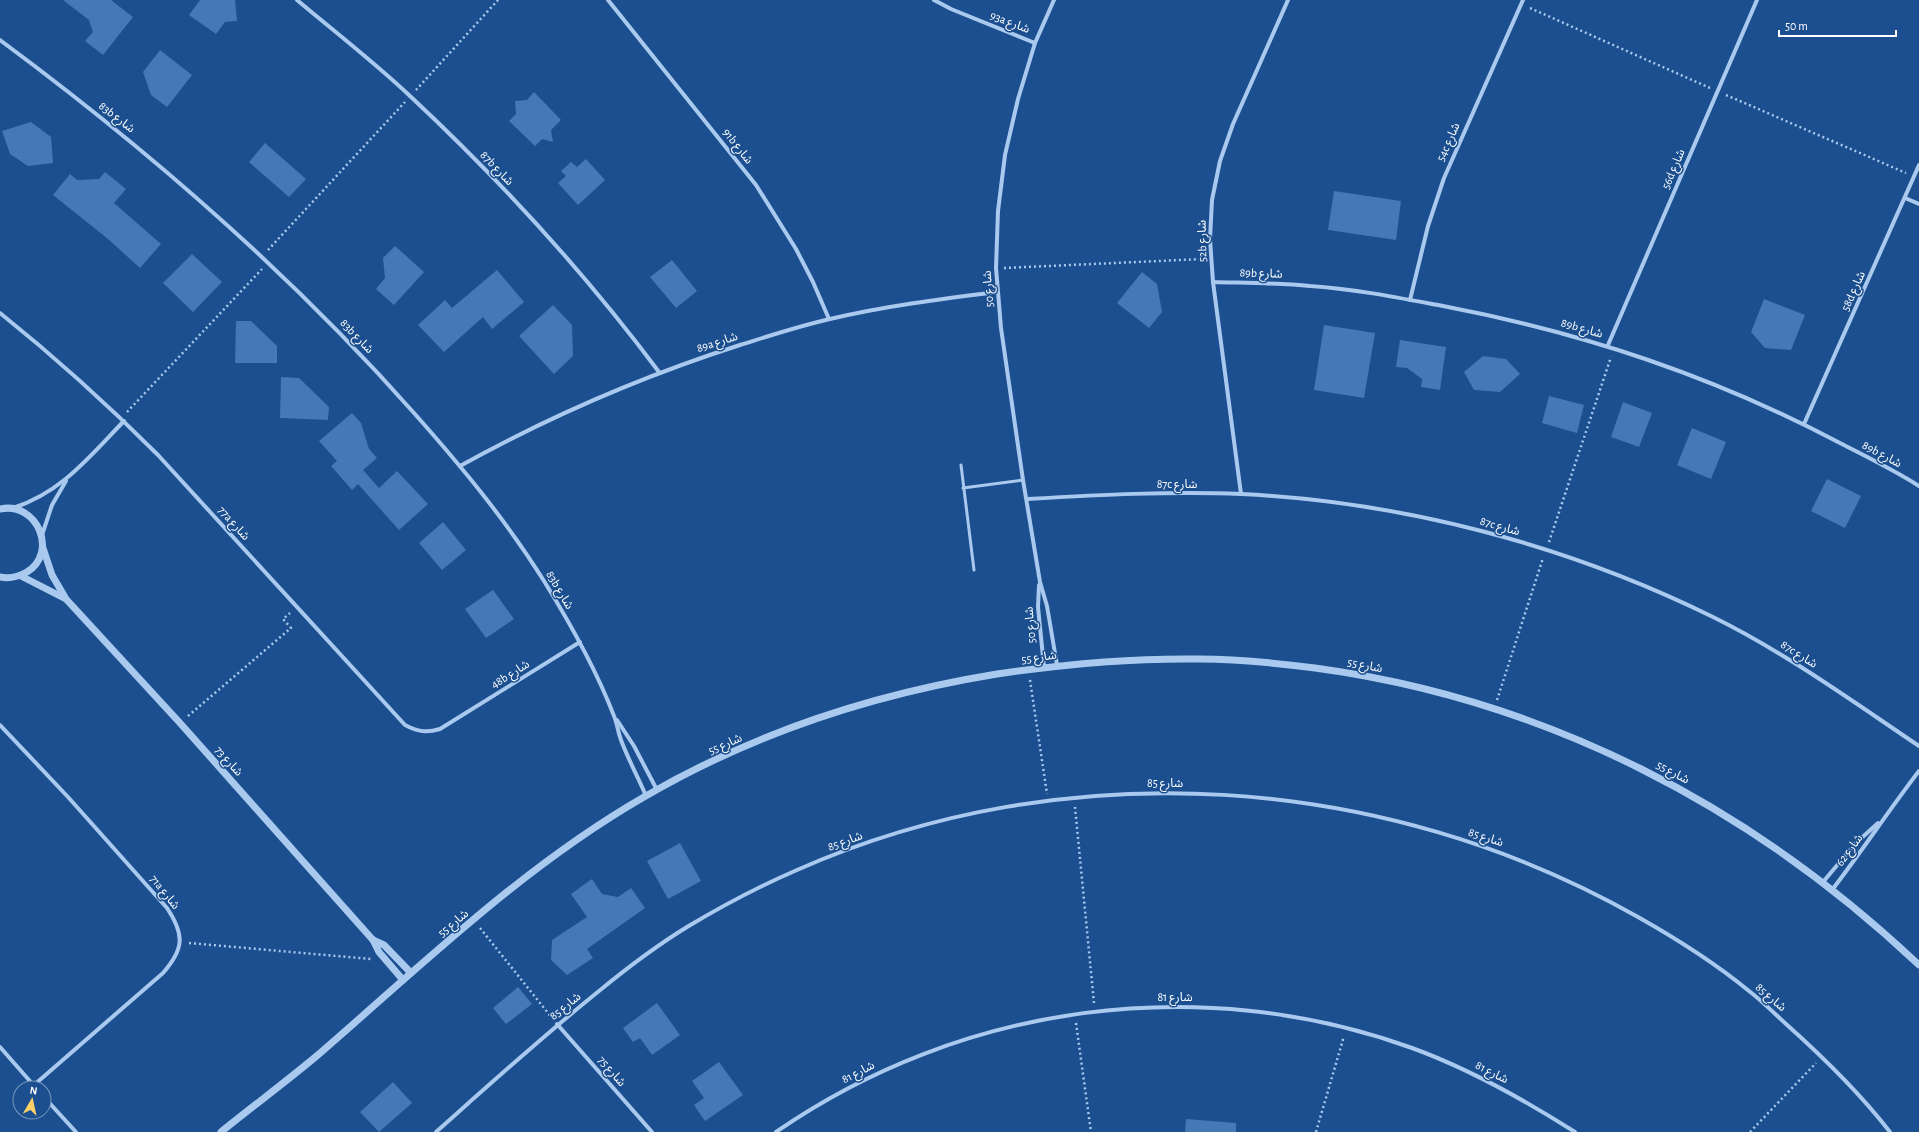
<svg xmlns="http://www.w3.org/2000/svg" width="1919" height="1132" font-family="'Alegreya Sans','Noto Sans Arabic',sans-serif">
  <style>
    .building { fill: #4478b7 }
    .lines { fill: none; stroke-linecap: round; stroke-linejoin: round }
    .path { stroke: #a9c9ee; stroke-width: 2.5; stroke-dasharray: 2 3; stroke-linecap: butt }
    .service { stroke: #a9c9ee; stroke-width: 3 }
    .minor { stroke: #a9c9ee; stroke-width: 4 }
    .tertiary { stroke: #a9c9ee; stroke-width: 7 }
    .labels { text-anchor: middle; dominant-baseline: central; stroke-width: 3; stroke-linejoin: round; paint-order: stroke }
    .street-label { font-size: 12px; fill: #fff; stroke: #1b4f8f }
  </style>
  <rect width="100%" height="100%" fill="#1b4f8f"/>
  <!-- building -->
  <g class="building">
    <path d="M63,0H111L133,17L103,55L85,41L93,32L89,20Z"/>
    <path d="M200,0H235L237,21L225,22L216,34L189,15Z"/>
    <path d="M160,50L192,75L167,107L151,95L143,72Z"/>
    <path d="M534,92L561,120L551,130L553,142L542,139L535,146L509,121L516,114L515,101L527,100Z"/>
    <path d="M31,122L51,137L53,163L28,166L10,154L2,131Z"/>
    <path d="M265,143L306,179L289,197L249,162Z"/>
    <path d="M586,159L605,180L578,205L558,183L566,176L561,171L571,162L577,167Z"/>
    <path d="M105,172L126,189L114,203L161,244L140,268L108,239L53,195L70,174L77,180L99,179Z"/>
    <path d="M1334,191L1401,201L1396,240L1328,230Z"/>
    <path d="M395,246L424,272L394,305L376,289L385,278L383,258Z"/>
    <path d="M192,254L222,282L193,312L163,283Z"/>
    <path d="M672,260L697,291L676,308L650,277Z"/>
    <path d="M497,270L524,302L492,329L483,317L444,352L418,325L445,300L452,308Z"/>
    <path d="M1142,272L1157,284L1162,312L1149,328L1117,303Z"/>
    <path d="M1764,299L1805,315L1791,350L1765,348L1751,332Z"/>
    <path d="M553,305L572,325L573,356L554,374L519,336Z"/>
    <path d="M236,321H251L277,346V363H235Z"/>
    <path d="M1324,325L1375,333L1364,398L1314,390Z"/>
    <path d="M1400,340L1446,347L1440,390L1421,387L1422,379L1407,368L1396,367Z"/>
    <path d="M1483,356L1506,359L1520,374L1500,392L1474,390L1464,372Z"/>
    <path d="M281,377L299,378L329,407L328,420L280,418Z"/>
    <path d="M1549,396L1584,405L1577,433L1542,423Z"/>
    <path d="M1623,402L1652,413L1639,447L1611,437Z"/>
    <path d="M352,413L361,423L369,449L377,458L363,470L379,488L397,471L428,504L399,530L358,484L352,490L331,466L337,461L319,441Z"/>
    <path d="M1692,428L1726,442L1711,479L1677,465Z"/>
    <path d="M1827,479L1861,496L1845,528L1811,511Z"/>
    <path d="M443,522L466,550L442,570L419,543Z"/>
    <path d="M493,590L514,619L486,638L465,609Z"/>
    <path d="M680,843L701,881L668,899L647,861Z"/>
    <path d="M592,879L602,894L618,897L631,888L645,908L587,949L593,958L567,975L551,960L552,940L587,917L571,894Z"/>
    <path d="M518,987L532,1004L506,1024L493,1008Z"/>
    <path d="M657,1003L680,1035L652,1055L640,1038L633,1042L623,1028Z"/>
    <path d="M719,1062L743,1095L705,1121L694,1105L704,1098L692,1081Z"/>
    <path d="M393,1082L412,1103L379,1132L360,1112Z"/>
    <path d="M1186,1119L1236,1123V1132H1185Z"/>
  </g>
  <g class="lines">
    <!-- path -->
    <g class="path">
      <path d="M1530,8L1710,88"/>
      <path d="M416,90L498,0"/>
      <path d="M1726,95L1906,173"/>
      <path d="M268,250L405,102"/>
      <path d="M1004,268L1203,259"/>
      <path d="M127,412L262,269"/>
      <path d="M1549,542L1611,357"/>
      <path d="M1030,680L1047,794"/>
      <path d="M1497,700L1543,558"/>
      <path d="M188,716L291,628L283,619L290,613"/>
      <path d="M1075,807L1094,1003"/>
      <path d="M480,928L552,1018"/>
      <path d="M189,943L371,959"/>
      <path d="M1076,1023L1091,1132"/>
      <path d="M1316,1132L1344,1036"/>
      <path d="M1750,1132L1816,1063"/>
    </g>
    <!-- service -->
    <g class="service">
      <path d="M961,465L974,570"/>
      <path d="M963,488L1023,480"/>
    </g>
    <!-- minor -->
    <g class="minor">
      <path d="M297,0C335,32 374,62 410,96C501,181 585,273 659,372"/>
      <path d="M608,0L756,185L796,249L813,282L829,319"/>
      <path d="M934,0L951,9L1035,43"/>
      <path d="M1054,0L1035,43L1018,99L1005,155L998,211L996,268L1001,328L1023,480L1040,582L1047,606L1057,665"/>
      <path d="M0,40C150,151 290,273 414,413C461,466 506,520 544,581C570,623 596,669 614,716C617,723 618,732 621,740C628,759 638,777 646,796"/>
      <path d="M1905,198L1919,204"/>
      <path d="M1213,282C1246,283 1278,283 1310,286C1355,289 1400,298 1443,306C1584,333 1713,376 1840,443C1867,457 1894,470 1919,486"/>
      <path d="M1410,300L1428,226L1444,178L1523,0"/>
      <path d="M0,313C55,357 108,405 158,455L405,725C418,732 427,733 440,729L580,642"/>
      <path d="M1608,345L1757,0"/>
      <path d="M1804,424L1919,165"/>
      <path d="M460,466C552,415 640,377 740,345C769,336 799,326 830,319C885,306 941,299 997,292"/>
      <path d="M1241,494L1213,282L1210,239L1212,200L1220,161L1233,124L1288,0"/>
      <path d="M1027,499C1098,495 1170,491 1241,494C1404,502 1567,545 1713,617C1786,653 1852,701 1919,746"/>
      <path d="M13,508C62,492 89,457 124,421"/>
      <path d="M42,535L52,505L66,481"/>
      <path d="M1039,585L1038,607L1044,667"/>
      <path d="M617,720L634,746L657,790"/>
      <path d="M0,725L68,797L167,908C185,935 184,949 163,973L34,1085"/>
      <path d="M1823,882L1855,844L1878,823"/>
      <path d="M1832,890C1862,851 1889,810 1919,771"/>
      <path d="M557,1024L652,1132"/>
      <path d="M0,1047L36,1088"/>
      <path d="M44,1097L76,1132"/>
      <path d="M436,1132C490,1084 543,1036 599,991C627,968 656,946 687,927C722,906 760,886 797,870C1066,751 1385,773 1638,917C1677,939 1715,963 1749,991C1762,1001 1774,1013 1786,1024C1823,1057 1859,1092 1890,1132"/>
      <path d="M776,1132C961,1004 1199,971 1412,1048C1470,1069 1523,1099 1575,1132"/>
    </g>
    <!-- tertiary -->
    <g class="tertiary">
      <path d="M0,509C37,501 59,552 27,572C18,577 10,579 0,577"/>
      <path d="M43,548L52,575L66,599L180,723L373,940L384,945L411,973"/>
      <path d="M21,576L64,598"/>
      <path d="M373,940L379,952L403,980"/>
      <path d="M221,1132C253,1106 287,1081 319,1054C423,964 524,866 644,797C752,734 874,694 997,674C1065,664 1131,658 1199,659C1238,659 1276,663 1315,668C1545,699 1751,806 1919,965"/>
    </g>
  </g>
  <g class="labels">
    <!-- street labels -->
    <g class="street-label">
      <text transform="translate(1010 22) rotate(21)">93a شارع</text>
      <text transform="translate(117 117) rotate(38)">83b شارع</text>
      <text transform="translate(1448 142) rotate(-66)">54c شارع</text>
      <text transform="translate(738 146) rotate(52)">91b شارع</text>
      <text transform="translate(497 168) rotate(46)">87b شارع</text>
      <text transform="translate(1673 169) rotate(-67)">56d شارع</text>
      <text transform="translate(1202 241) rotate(-91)">52b شارع</text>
      <text transform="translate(1261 273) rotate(2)">89b شارع</text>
      <text transform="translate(988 289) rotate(-94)">شارع 50</text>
      <text transform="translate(1853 291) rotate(-66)">58d شارع</text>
      <text transform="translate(1582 328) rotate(16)">89b شارع</text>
      <text transform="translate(357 336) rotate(46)">83b شارع</text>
      <text transform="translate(717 342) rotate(-18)">89a شارع</text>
      <text transform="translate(1882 454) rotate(28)">89b شارع</text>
      <text x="1177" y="484">87c شارع</text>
      <text transform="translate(234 523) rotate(48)">77a شارع</text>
      <text transform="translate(1500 526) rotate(16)">87c شارع</text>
      <text transform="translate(560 590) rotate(59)">83b شارع</text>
      <text transform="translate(1030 625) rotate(-95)">شارع 50</text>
      <text transform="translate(1799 654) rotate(32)">87c شارع</text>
      <text transform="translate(1039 657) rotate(-8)">شارع 55</text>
      <text transform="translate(1365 665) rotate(11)">شارع 55</text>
      <text transform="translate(510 674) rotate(-32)">48b شارع</text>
      <text transform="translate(725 744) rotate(-24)">شارع 55</text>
      <text transform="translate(229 761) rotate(48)">شارع 73</text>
      <text transform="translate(1673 772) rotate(28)">شارع 55</text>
      <text x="1165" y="783">شارع 85</text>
      <text transform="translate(1486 837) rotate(18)">شارع 85</text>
      <text transform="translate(845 841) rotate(-20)">شارع 85</text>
      <text transform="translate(1849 850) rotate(-54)">شارع 62</text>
      <text transform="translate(165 892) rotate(51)">71a شارع</text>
      <text transform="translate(453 923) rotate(-40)">شارع 55</text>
      <text x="1175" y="997">شارع 81</text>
      <text transform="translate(1771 997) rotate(41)">شارع 85</text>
      <text transform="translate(565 1006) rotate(-39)">شارع 85</text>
      <text transform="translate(612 1071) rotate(49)">شارع 75</text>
      <text transform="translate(858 1072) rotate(-27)">شارع 81</text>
      <text transform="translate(1492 1072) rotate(27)">شارع 81</text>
    </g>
  </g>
  <!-- north arrow -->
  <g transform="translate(32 1100) rotate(9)"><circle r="19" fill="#1b4f8f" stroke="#7695bc"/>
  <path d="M0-3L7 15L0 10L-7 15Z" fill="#ffd166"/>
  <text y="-6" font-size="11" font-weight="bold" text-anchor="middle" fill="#ffffff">N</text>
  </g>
  <!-- scale -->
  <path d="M1779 30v6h117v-6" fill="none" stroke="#ffffff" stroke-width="2"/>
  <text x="1785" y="30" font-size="12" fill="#ffffff" stroke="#1b4f8f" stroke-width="3" paint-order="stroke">50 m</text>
</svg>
